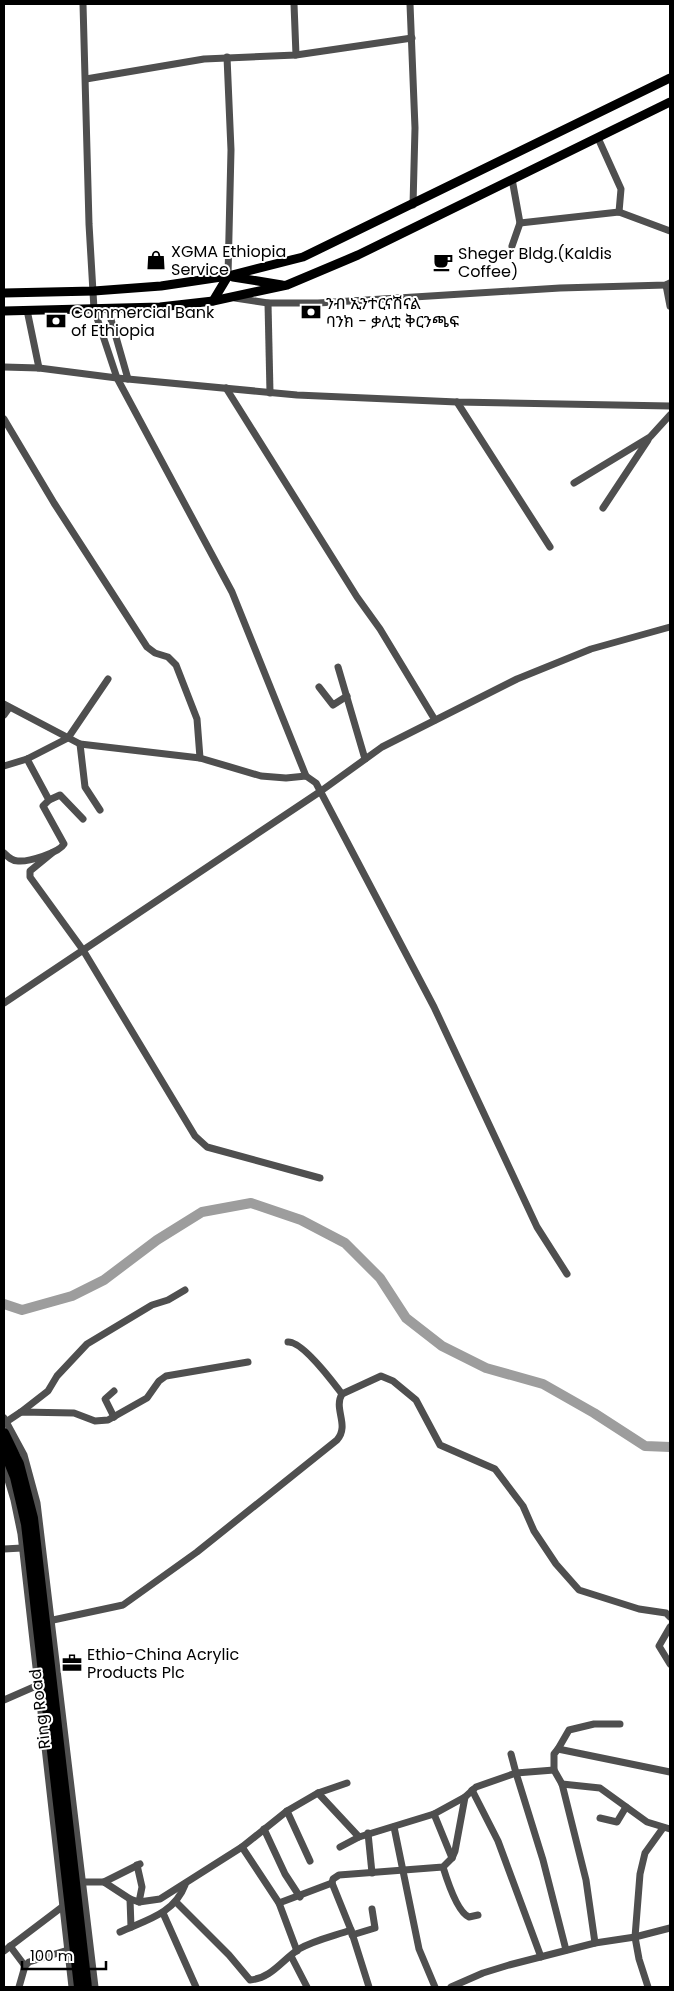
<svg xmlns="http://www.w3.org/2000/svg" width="674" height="1991" font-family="Poppins,'Noto Sans Ethiopic',sans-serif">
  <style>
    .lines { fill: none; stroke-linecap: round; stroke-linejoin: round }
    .river { stroke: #9d9d9d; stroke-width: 10 }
    .minor { stroke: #4f4f4f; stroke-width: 7 }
    .major { stroke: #000; stroke-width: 9 }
    .highway { stroke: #000; stroke-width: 10 }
    .labels { text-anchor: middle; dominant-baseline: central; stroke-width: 4; stroke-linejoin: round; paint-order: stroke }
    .poi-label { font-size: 16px; fill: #000; stroke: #fff; text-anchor: start }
    .street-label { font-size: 16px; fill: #000; stroke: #fff }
  </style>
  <rect width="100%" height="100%" fill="#fff"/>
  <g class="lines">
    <!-- river -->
    <path class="river" d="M4,1304L22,1310L72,1296L104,1280L157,1240L202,1212L251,1203L301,1220L345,1243L380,1278L406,1318L442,1346L486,1368L543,1384L594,1413L645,1446L670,1447"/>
    <!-- minor -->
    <g class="minor">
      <path d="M83,4L89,224L94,309L117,378L232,592L306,776"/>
      <path d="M294,4L296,55"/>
      <path d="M410,4L415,128L413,205"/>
      <path d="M227,57L231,150L228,276"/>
      <path d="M86,79L204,59L296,55L412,38"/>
      <path d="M598,138L621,189L619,212"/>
      <path d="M512,179L520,223L619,212L670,231"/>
      <path d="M512,246L520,223"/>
      <path d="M666,285L670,306"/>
      <path d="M235,298L268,303H318L560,288L666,285L670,283"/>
      <path d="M268,303L270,393"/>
      <path d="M108,309L128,379"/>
      <path d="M27,310L39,368"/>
      <path d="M4,367L39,368L117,378L297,395L457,402L670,406"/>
      <path d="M226,388L357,597L380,629L435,720"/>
      <path d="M457,402L550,547"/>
      <path d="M4,419L54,503L147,647L155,653L168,657L176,665L197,719L200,758"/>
      <path d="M574,483L650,437L670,415"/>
      <path d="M603,508L648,440"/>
      <path d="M338,667L365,759"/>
      <path d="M319,687L333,705L347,696"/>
      <path d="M4,704L80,744L200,758L261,776L286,778L306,776L316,783L434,1007L537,1227L567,1274"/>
      <path d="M4,715L9,708"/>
      <path d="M80,744L85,787L100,810"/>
      <path d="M4,766L27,759L68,738L108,679"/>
      <path d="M49,800L60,795L83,819"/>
      <path d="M4,853C8,857 12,861 18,861C28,862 59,853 64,844L43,806L49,800L27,759"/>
      <path d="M52,853L30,871V877L83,950L195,1136L207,1147L320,1178"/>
      <path d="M4,1003L321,791L382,747L517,679L591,649L670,627"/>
      <path d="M288,1342C302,1341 333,1382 342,1394"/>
      <path d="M21,1412L48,1391L57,1376L87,1344L152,1305L168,1300L185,1290"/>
      <path d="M114,1417L105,1399L114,1391"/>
      <path d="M4,1418L24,1455L37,1503L95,1987"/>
      <path d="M6,1422L21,1412L74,1413L95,1421L108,1420L147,1398L159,1381L166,1376L248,1362"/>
      <path d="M4,1467L14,1500L21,1534L72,1987"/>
      <path d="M4,1549L22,1548"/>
      <path d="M53,1620L123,1605L197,1552L337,1440C350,1425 333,1409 342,1394L381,1376L393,1381L416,1400L440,1445L495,1469L523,1506L534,1531L556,1564L579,1590L639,1609L666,1613L670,1617"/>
      <path d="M670,1627L659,1646L670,1664"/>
      <path d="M4,1700L36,1686"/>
      <path d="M620,1724H594L569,1730L558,1749L670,1772"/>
      <path d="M558,1749L554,1754V1770L562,1784L586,1880L595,1943"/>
      <path d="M554,1770L516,1773L543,1860L566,1950"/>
      <path d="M562,1784L600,1788L647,1822L670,1829"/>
      <path d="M472,1790L498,1841L541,1957"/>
      <path d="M318,1793L359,1837L434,1814L465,1797"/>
      <path d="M287,1811L310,1861"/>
      <path d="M434,1814L452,1858"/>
      <path d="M600,1818L617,1822L626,1807"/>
      <path d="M394,1827L419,1949L435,1987"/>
      <path d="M264,1829L285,1874L300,1897"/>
      <path d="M368,1833L372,1873"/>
      <path d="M242,1847L279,1903L297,1951"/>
      <path d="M340,1847L359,1837"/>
      <path d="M137,1865L142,1887L139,1902"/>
      <path d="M443,1867C447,1880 457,1912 469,1917L478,1915"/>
      <path d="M82,1882H104L130,1899L139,1902L160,1899L242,1847L287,1811L318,1793L347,1783"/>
      <path d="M104,1882L140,1864"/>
      <path d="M130,1899L131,1927"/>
      <path d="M177,1903L229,1955L250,1980C272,1978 282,1960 299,1949C315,1940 334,1936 351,1930"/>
      <path d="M279,1903L332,1883"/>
      <path d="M163,1913L196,1987"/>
      <path d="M120,1932C146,1920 174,1914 185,1885"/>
      <path d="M352,1935L375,1928L372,1909"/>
      <path d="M10,1946L25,1966"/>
      <path d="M4,1951L62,1907"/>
      <path d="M291,1956L307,1987"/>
      <path d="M19,1987L25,1966L29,1962L68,1950"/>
      <path d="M369,1987L351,1930L332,1883L333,1879L339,1875L443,1867L452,1858L455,1851L465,1797L476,1787L516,1773L511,1754"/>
      <path d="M451,1987L483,1973L509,1965L595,1943L635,1937L670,1928"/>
      <path d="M648,1987L639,1959L635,1937L640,1874L645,1853L663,1828"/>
    </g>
    <!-- major -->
    <g class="major">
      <path d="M233,277L282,285"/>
      <path d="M4,293L94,291L161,286L228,276L303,257L670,78"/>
      <path d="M213,301L228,276"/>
      <path d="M4,311L160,307L213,301L287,285L358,255L670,102"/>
    </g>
    <!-- highway -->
    <g class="highway">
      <path d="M4,1433L19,1464L33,1518L87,1987"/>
      <path d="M4,1450L15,1477L26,1524L79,1987"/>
    </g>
  </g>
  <!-- icons -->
  <defs>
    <symbol id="shop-bare" viewBox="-9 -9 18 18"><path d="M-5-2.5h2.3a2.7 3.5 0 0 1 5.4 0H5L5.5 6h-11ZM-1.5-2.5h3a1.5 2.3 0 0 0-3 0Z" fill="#000" stroke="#fff" stroke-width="2.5" paint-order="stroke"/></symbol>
    <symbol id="cafe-bare" viewBox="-9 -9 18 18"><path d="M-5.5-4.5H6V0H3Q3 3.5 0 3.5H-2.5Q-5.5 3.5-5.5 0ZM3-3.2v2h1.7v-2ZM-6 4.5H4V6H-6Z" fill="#000" stroke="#fff" stroke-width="2.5" paint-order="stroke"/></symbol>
    <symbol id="bank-bare" viewBox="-9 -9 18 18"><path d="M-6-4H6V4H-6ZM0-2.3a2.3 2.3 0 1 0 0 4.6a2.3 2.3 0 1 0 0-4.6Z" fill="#000" stroke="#fff" stroke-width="2.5" paint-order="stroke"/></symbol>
    <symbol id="office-bare" viewBox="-9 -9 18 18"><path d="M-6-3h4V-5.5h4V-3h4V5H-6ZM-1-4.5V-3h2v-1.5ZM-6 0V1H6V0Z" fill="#000" stroke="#fff" stroke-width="2.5" paint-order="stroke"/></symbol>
  </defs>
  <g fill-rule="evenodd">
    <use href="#shop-bare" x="142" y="246" width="28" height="28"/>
    <use href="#cafe-bare" x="429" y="248" width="28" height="28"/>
    <use href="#bank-bare" x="297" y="298" width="28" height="28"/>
    <use href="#bank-bare" x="42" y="307" width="28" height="28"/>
    <use href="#office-bare" x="58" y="1649" width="28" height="28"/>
  </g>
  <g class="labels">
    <!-- poi labels -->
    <g class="poi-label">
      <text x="171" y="251">XGMA Ethiopia<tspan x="171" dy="18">Service</tspan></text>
      <text x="458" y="253">Sheger Bldg.(Kaldis<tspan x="458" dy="18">Coffee)</tspan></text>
      <text x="326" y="303">ንብ ኢንተርናሽናል<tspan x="326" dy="18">ባንክ - ቃሊቲ ቅርንጫፍ</tspan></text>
      <text x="71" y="312">Commercial Bank<tspan x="71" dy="18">of Ethiopia</tspan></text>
      <text x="87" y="1654">Ethio-China Acrylic<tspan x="87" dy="18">Products Plc</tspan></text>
    </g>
    <!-- street labels -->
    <g class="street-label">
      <text transform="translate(40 1709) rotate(-97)">Ring Road</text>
    </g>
  </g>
  <!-- border -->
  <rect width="674" height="1991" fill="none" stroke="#000000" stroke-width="10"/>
  <!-- scale -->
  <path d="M22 1961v8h84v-8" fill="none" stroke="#000000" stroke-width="2.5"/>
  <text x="30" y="1961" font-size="15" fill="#000000" stroke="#ffffff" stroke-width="4" paint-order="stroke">100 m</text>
</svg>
